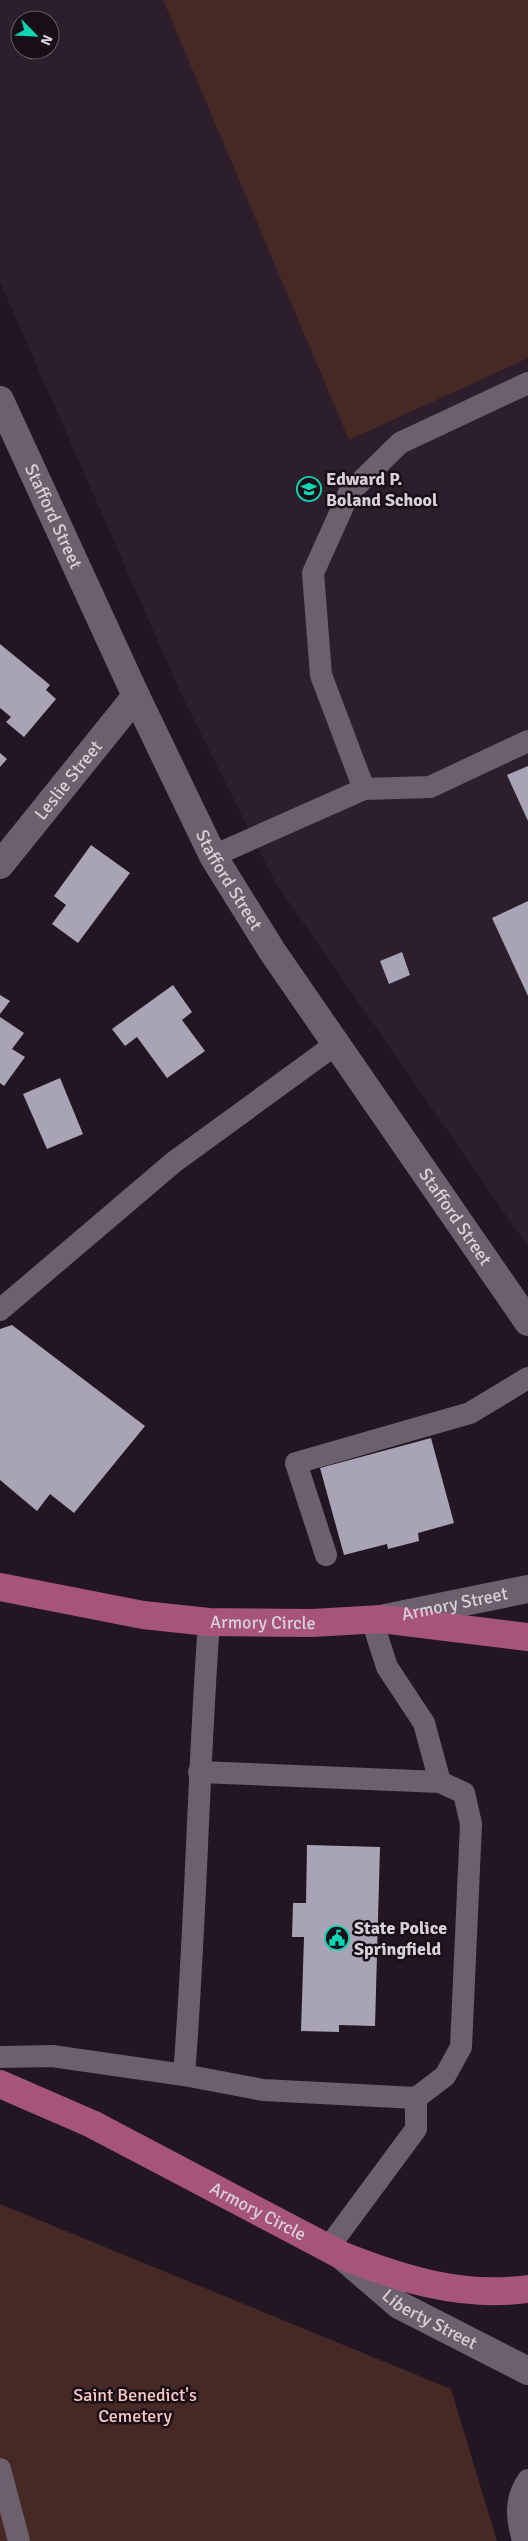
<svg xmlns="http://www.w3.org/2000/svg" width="528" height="2541" font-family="Signika,sans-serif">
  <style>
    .built { fill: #2d1e2c; fill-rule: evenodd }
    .green { fill: #462825 }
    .building { fill: #a8a4b6 }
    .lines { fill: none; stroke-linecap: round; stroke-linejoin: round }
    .lane { stroke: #6d606d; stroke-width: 22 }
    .street { stroke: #6d606d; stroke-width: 28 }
    .secondary { stroke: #6d606d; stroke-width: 28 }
    .primary { stroke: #a7547b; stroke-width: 28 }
    .labels { text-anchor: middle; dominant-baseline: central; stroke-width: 5; stroke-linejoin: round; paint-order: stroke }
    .poi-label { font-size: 18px; font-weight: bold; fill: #d9d1d8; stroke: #180e18; text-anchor: start }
    .street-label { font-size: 18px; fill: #d9d1d8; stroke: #180e18 }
    .park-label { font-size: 18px; fill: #fdc8c1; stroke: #180e18 }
  </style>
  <rect width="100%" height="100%" fill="#211621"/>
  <!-- built -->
  <path class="built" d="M0,0H528V1247L275,882L182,696L0,282ZM20,20H50V50H20Z"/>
  <!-- green -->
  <g class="green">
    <path d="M163,0H528V358L349,440Z"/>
    <path d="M0,2204L451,2389L497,2541H0Z"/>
  </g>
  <!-- building -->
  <g class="building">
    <path d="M0,644L50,685L46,690L56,699L24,737L6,722L11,717L0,708Z"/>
    <path d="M0,753L7,759L0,767Z"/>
    <path d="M528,766V821L507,775Z"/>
    <path d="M91,845L130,873L78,943L52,924L66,905L54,896Z"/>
    <path d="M528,901V996L492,918Z"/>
    <path d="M402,952L410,975L389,984L380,961Z"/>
    <path d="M173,985L192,1012L182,1020L205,1051L167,1078L137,1037L125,1046L112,1029Z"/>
    <path d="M0,995L10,1001L0,1014Z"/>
    <path d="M0,1017L24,1033L12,1049L25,1057L4,1086L0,1083Z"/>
    <path d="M60,1078L83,1134L47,1149L23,1094Z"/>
    <path d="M12,1325L145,1426L74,1513L50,1494L37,1511L0,1480V1329Z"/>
    <path d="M431,1438L454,1523L418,1533L419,1541L388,1549L387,1544L344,1555L320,1468Z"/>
    <path d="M307,1845L380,1847L375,2026L339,2025V2032L301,2031L304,1937H292L293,1903H306Z"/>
  </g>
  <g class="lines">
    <!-- lane -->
    <g class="lane">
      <path d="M364,789L321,675L313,573L349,493L400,443L528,383"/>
      <path d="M213,856L364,789L430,787L528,741"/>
      <path d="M0,1310L174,1162L336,1044"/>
      <path d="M326,1555L296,1463L470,1413L528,1378"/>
      <path d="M372,1620L387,1667L424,1723L440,1782"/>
      <path d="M0,2057L52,2056L184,2075L263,2090L416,2098L445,2076L461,2047L471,1824L464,1793L440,1782L199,1772"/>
      <path d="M184,2075C196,1924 198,1773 209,1622"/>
      <path d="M328,2248L416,2129V2098"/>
      <path d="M0,2469L19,2541"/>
      <path d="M523,2541C517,2519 514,2500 528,2480"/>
    </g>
    <!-- street -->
    <path class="street" id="s1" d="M0,865L136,696"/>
    <!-- secondary -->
    <g class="secondary">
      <path id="s2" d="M0,400L136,696L213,856L272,951L528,1322"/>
      <path id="s3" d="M385,1618L528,1589"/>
      <path id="s4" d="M342,2256L399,2305L528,2371"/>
    </g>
    <!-- primary -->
    <g class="primary">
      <path id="s5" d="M0,1587L143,1615L209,1622L312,1623L381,1619L528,1637"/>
      <path id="s6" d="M0,2084L92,2124L341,2255C401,2279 462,2298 528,2289"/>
    </g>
  </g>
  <!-- icons -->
  <defs>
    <symbol id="school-ring" viewBox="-11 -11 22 22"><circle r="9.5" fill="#180e18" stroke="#0ed5b4" stroke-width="1.5"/><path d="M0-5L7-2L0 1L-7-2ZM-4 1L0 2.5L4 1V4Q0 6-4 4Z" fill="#0ed5b4"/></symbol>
    <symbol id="civic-ring" viewBox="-11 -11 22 22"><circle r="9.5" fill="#180e18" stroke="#0ed5b4" stroke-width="1.5"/><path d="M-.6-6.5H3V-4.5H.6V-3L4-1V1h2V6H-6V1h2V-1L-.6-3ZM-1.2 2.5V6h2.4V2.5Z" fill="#0ed5b4"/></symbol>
  </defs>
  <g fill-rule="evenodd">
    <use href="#school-ring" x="295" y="475" width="28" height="28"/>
    <use href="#civic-ring" x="323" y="1924" width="28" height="28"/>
  </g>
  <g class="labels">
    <!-- poi labels -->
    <g class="poi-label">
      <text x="326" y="479">Edward P.<tspan x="326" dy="21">Boland School</tspan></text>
      <text x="354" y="1928">State Police<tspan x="354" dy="21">Springfield</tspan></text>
    </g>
    <!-- street labels -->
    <g class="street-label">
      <text stroke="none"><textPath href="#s2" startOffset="128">Stafford Street</textPath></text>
      <text stroke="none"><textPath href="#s1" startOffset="109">Leslie Street</textPath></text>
      <text stroke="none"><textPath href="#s2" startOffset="532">Stafford Street</textPath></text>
      <text stroke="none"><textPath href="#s2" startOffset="938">Stafford Street</textPath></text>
      <text stroke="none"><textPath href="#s3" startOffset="71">Armory Street</textPath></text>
      <text stroke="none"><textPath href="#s5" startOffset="266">Armory Circle</textPath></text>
      <text stroke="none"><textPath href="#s6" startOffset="288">Armory Circle</textPath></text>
      <text stroke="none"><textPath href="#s4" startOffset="109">Liberty Street</textPath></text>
    </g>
    <!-- park labels -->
    <g class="park-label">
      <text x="135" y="2395">Saint Benedict's<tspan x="135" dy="21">Cemetery</tspan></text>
    </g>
  </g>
  <!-- north arrow -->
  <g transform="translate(35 35) rotate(114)"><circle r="24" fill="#180e18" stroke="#655c65"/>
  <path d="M0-4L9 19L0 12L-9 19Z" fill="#0ed5b4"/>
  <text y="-8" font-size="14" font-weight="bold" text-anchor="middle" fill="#d9d1d8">N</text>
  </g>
</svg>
